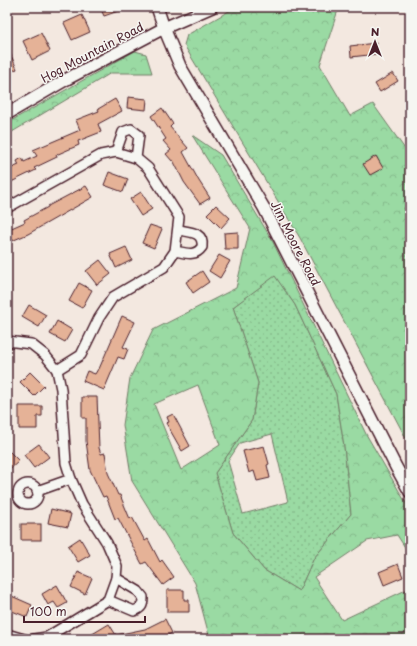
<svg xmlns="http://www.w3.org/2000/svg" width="417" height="646" font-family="'Playpen Sans',sans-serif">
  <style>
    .grass { fill: url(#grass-dots); stroke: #727c67; fill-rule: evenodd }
    .forest { fill: url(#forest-crowns); stroke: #727c67; fill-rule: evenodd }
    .building { fill: #e5b297; stroke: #4a1f2b }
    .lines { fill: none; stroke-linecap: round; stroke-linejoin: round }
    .minor-casing { stroke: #4a1f2b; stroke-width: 12 }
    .tertiary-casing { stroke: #4a1f2b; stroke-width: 14 }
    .minor { stroke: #f6f6f2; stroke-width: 9 }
    .tertiary { stroke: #f6f6f2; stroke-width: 11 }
    .labels { text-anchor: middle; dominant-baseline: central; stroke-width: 3; stroke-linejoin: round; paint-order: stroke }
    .street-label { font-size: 12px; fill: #4a1f2b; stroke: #f6f6f2 }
  </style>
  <defs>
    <pattern id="grass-dots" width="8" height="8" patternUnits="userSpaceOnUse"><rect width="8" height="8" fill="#9adaa3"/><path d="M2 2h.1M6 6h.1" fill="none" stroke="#86bb8c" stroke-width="1.8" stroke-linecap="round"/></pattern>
    <pattern id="forest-crowns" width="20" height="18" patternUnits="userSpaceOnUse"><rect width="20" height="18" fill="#9adaa3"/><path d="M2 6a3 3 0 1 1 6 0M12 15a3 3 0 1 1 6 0" fill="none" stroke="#86bb8c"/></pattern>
  </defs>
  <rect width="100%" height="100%" fill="#f3e8e0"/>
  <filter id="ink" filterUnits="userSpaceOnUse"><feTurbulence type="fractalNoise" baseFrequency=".025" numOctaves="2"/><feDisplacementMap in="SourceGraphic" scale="8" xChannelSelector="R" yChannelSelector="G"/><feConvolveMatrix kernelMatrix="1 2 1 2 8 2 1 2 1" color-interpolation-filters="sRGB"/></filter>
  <g filter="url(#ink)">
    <!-- grass -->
    <path class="grass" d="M275,275L295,305L336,394L344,446L351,514L314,558L299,591L264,570L233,533L215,473L252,420L258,383L233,307ZM272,434L288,502L243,514L228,461L240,443Z"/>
    <!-- forest -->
    <g class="forest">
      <path d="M236,7H339L320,65L350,116L373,104L410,156V204L404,208L410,220V446L300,238L184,45L187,35Z"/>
      <path d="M135,51L146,54L152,73H111L7,135V123Z"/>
      <path d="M192,135L221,155L272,240L366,434L410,510V555L397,535L367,541L314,577L342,620L410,588V639H210L195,583L132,481L123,425L130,378L153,330L236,288L250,228ZM275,276L295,305L336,394L344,446L351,514L314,558L299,591L264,570L233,533L215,473L252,420L258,383L233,307ZM198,385L220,445L181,470L154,404Z"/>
    </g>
    <!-- building -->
    <g class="building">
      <path d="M100,7H127V8L104,16Z"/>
      <path d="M82,15L90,32L72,40L64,23Z"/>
      <path d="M41,33L50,51L32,60L23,41Z"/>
      <path d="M376,43L377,54L351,57L350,46Z"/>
      <path d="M7,46L17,69L7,73Z"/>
      <path d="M393,73L398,81L380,92L375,84Z"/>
      <path d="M128,97L147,99L146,110L127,108Z"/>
      <path d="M115,99L122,111L98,124L101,132L78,141L79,145L56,155L57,157L34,168L36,170L7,184V170L19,165L17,161L22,158L24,162L37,156L33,150L80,130L76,120L99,111L98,109Z"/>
      <path d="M162,108L173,124L170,127L188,148L183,152L199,181L210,198L200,204L184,182L173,160L172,161L166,154L171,150L163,141L166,139L151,116Z"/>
      <path d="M376,156L383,168L370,175L363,164Z"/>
      <path d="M109,172L128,179L123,192L104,185Z"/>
      <path d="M86,186L93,197L28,234L7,243V230L25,222L24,220L48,207V206Z"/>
      <path d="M141,192L152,209L141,216L130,199Z"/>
      <path d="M216,205L230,218L221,228L207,214Z"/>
      <path d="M150,225L162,229L154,248L142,243Z"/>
      <path d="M238,232V249H225L224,233Z"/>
      <path d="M126,247L132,260L116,268L110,254Z"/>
      <path d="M219,255L230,261L220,278L209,271Z"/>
      <path d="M100,260L111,274L97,285L86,271Z"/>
      <path d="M202,271L209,282L193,293L186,282Z"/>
      <path d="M79,283L92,290L82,308L69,301Z"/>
      <path d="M29,305L46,315L39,327L22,317Z"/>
      <path d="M122,316L135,322L123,347L128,349L124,359L118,357L104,390L83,381L87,371L95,374L98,369H99Z"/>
      <path d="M57,321L72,330L65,342L50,334Z"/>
      <path d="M30,372L44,386L34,396L20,382Z"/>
      <path d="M82,397H97L99,448L101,454L105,453L108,473L118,495H120L130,519L132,517L145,541L148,539L160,562L162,560L174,577L163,585L146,562L142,564L118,518L115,519L106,496L103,497L90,470L86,441V418H82Z"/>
      <path d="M19,406H42V416H37V429H19Z"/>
      <path d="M173,414L190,446L182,451L166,423L169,422L167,417Z"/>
      <path d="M39,444L49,457L34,468L24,455Z"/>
      <path d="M264,446L269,464L267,465L270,478L257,481L254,471L249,473L243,451Z"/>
      <path d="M7,449L19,461L7,472Z"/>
      <path d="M51,509L71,514L68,527L48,523Z"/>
      <rect x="21" y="524" width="20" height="16"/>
      <path d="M80,538L90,555L78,562L68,546Z"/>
      <path d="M398,564L403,577L384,585L379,572Z"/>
      <path d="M78,572L92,578L85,594L71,587Z"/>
      <path d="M57,585L67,603L58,608L54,602L48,605L42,594Z"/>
      <path d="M167,590H184V600H189V612H167Z"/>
      <path d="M7,594L32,605L27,617L7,609Z"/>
      <path d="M165,619L172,633L160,639H84L109,624L116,635L145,629Z"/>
    </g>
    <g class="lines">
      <defs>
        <g id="minor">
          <path d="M116,152L123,132L131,129L139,135L136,158"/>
          <path d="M7,208L101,155L116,152L136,158L148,168L179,217L175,251L164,267L113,297L99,318L81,355L57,370"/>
          <path d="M175,251C186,253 195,257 202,247C204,232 190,232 179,230"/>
          <path d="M7,341L31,344L45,355L57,370L61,389L66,463L71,479L82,504L107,543L117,566L116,578L108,600L47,637L34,639"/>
          <circle cx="28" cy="494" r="10"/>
          <path d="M37,491L71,479"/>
          <path d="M108,600L134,611C142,608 143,605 143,597L138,591L116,578"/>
          <path d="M7,634L24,639"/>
        </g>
        <g id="tertiary">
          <path d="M157,7L164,28L180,66L264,208L396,467L410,492"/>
          <path d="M7,114L67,79L164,28L212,7"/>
        </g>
      </defs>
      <!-- minor casing -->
      <use href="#minor" class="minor-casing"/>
      <!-- tertiary casing -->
      <use href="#tertiary" class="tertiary-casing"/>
      <!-- minor -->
      <use href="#minor" class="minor"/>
      <!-- tertiary -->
      <use href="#tertiary" class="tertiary"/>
    </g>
  </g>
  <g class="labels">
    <!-- street labels -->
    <g class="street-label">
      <text transform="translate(92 52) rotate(-28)">Hog Mountain Road</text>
      <text transform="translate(296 243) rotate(63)">Jim Moore Road</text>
    </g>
  </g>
  <!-- margin -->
  <rect width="417" height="646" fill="none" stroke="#f6f6f2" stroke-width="24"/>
  <rect x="12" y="12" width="393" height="622" fill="none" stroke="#4a1f2b" stroke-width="1.5" filter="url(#ink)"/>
  <!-- north arrow -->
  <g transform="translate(375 42)" stroke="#f6f6f2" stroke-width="3" paint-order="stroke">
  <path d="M0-3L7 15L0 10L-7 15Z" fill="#4a1f2b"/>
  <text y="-6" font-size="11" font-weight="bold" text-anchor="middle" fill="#4a1f2b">N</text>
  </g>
  <!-- scale -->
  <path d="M24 616v6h121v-6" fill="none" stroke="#4a1f2b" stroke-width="2"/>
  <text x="30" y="616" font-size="12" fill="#4a1f2b" stroke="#f6f6f2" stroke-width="3" paint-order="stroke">100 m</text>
</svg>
